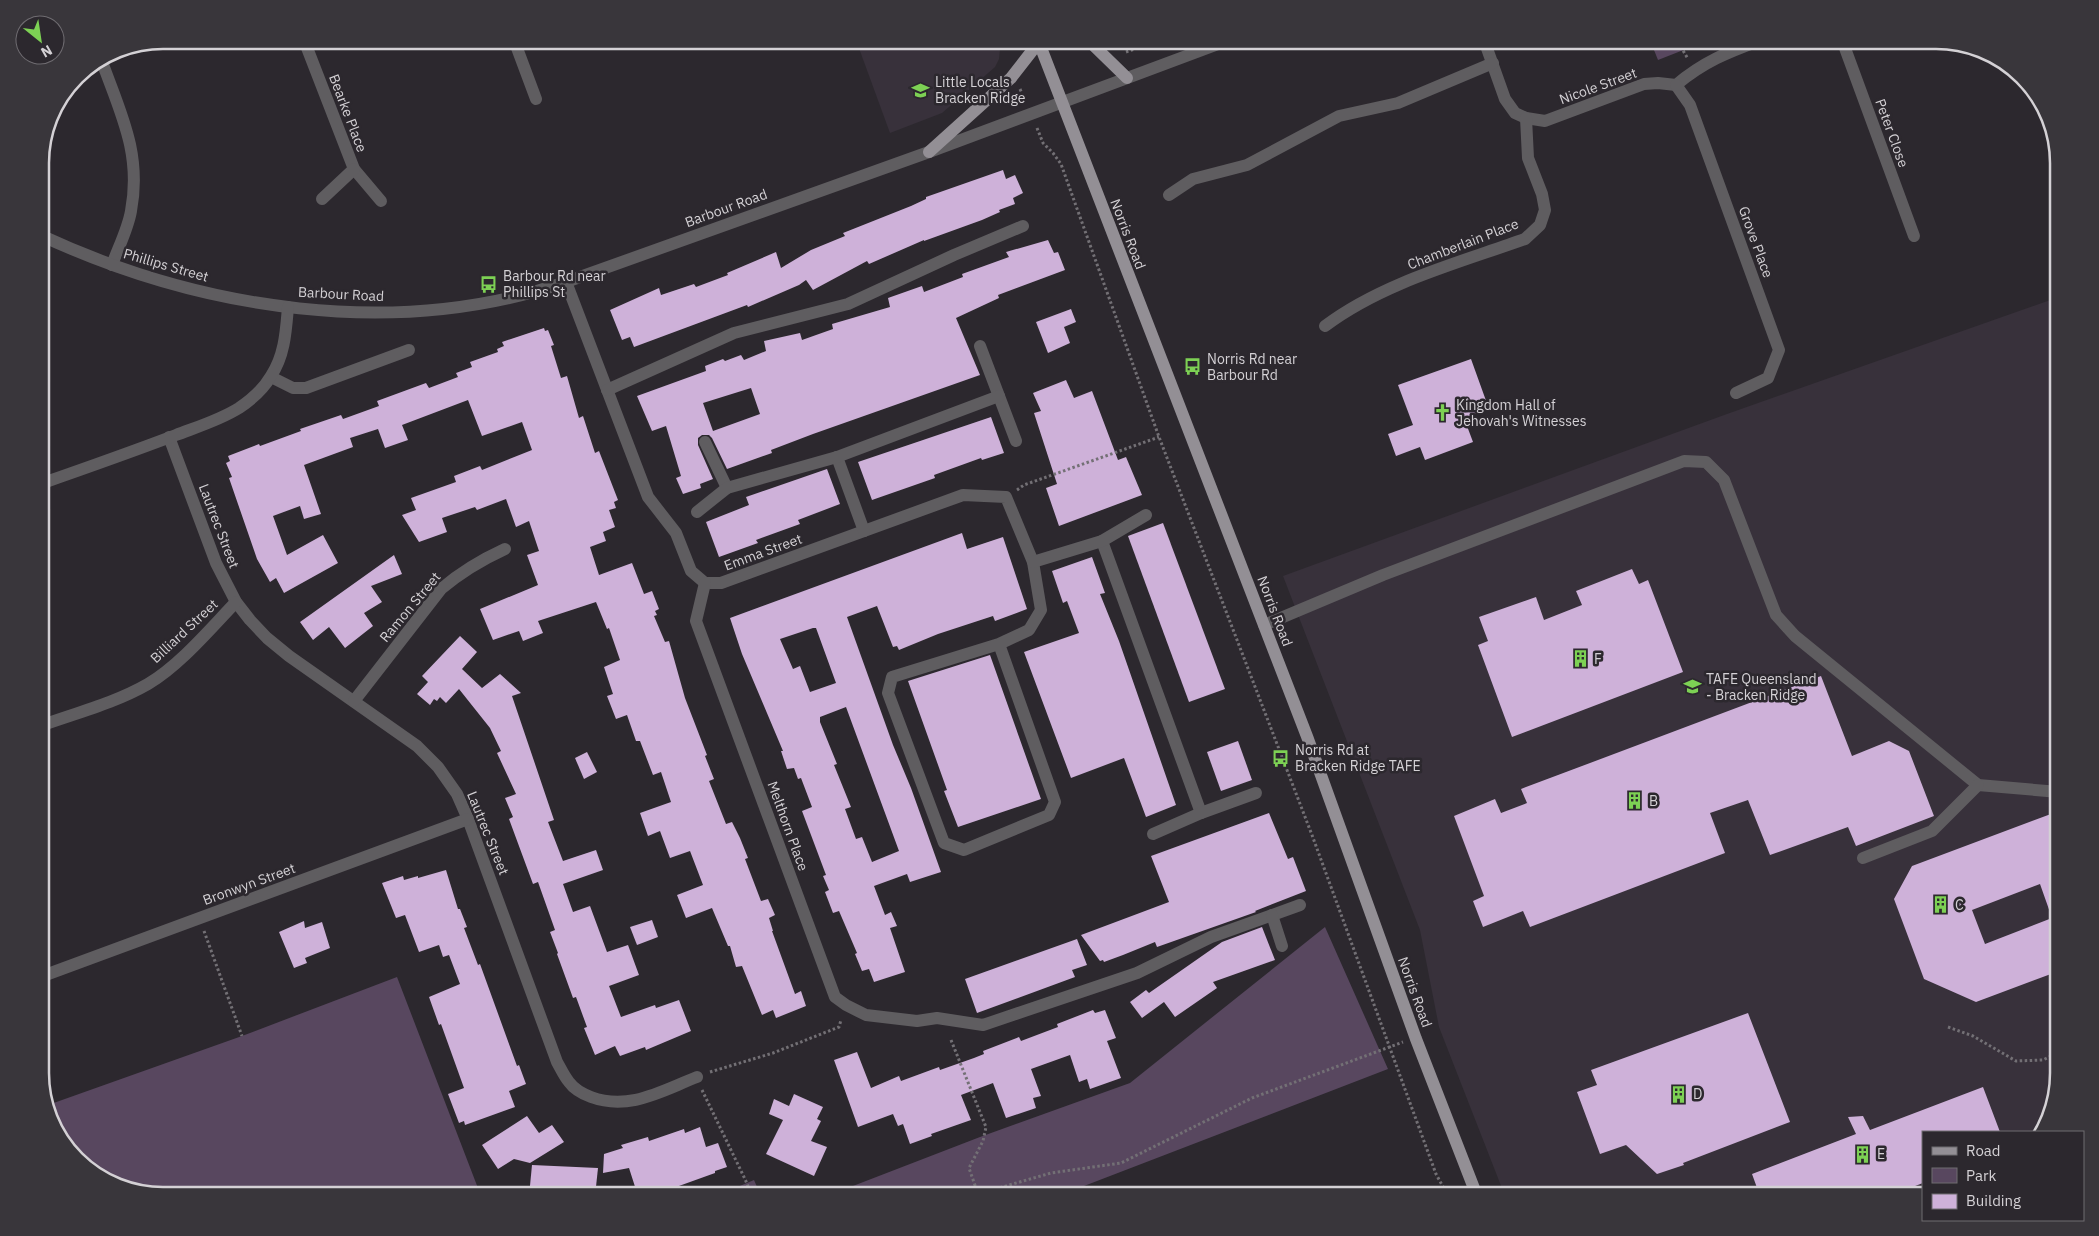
<svg xmlns="http://www.w3.org/2000/svg" width="2099" height="1236" font-family="'IBM Plex Sans',sans-serif">
  <style>
    .built { fill: #38313b }
    .green { fill: #58475f }
    .building { fill: #ceb1d9; fill-rule: evenodd }
    .lines { fill: none; stroke-linecap: round; stroke-linejoin: round }
    .path { stroke: #737075; stroke-width: 3; stroke-dasharray: 2.5 2.5; stroke-linecap: butt }
    .minor { stroke: #5f5d60; stroke-width: 12 }
    .major { stroke: #938f95; stroke-width: 12 }
    .labels { text-anchor: middle; dominant-baseline: central; stroke-width: 5; stroke-linejoin: round; paint-order: stroke }
    .poi-label { font-size: 14px; fill: #d4d1d5; stroke: #2c282e; text-anchor: start }
    .street-label { font-size: 14px; fill: #d4d1d5; stroke: #2c282e }
    .rim { fill: none; stroke: #d4d1d5; stroke-width: 2.5 }
  </style>
  <rect width="100%" height="100%" fill="#2c282e"/>
  <!-- built -->
  <g class="built">
    <path d="M856,40H997L1000,49L999,59L995,67L942,113L890,133Z"/>
    <path d="M2059,297V1074L2043,1132H1923V1196H1505L1439,1027L1420,930L1283,576L1727,414Z"/>
  </g>
  <!-- green -->
  <g class="green">
    <path d="M1650,40H1709L1658,60Z"/>
    <path d="M1325,927L1388,1069L1058,1196H827L980,1137L1130,1083Z"/>
    <path d="M397,977L481,1196H163L101,1179L57,1135L48,1105L242,1036Z"/>
    <path d="M754,1180L761,1196H716Z"/>
  </g>
  <!-- building -->
  <g class="building">
    <path d="M1003,170L1006,179L1015,175L1023,193L1013,198L1015,204L999,210L1000,212L982,220L924,241V240L869,264L867,261L813,290L806,280L799,285L748,307L747,305L634,347L630,337L622,340L610,310L659,288L661,295L694,284L696,287L728,275L727,273L776,252L781,268L811,250L845,236L843,233L911,206L926,199V197Z"/>
    <path d="M1048,240L1054,253L1058,252L1065,270L998,295L999,298L956,318L980,375L813,434L771,450L772,453L727,469L712,438L709,435H702L698,438V445L713,479L700,484L701,488L683,494L676,478L681,476L666,426L652,431L637,396L706,371L705,366L723,359L725,361L741,355L744,360L766,351L764,341L800,333L802,340L833,329L832,324L890,307L888,298L922,286L924,292L963,277L962,274L1009,257L1006,252ZM751,388L760,414L713,431L703,403Z"/>
    <path d="M1071,309L1076,322L1064,327L1070,343L1048,353L1036,322Z"/>
    <path d="M544,328L545,331L548,330L554,345L551,346L561,378L567,376L579,418L583,416L595,453L599,451L618,500L614,502L616,508L609,510L615,527L603,532L606,541L590,547L599,575L632,563L644,594L652,591L659,609L655,611L657,615L654,616L665,642L669,641L685,698L707,755L705,756L714,779L709,781L726,824L732,822L740,838L748,858L745,859L761,901L768,899L775,915L769,918L773,931H772L795,994L801,991L806,1006L776,1018L773,1010L762,1015L742,966L736,967L730,946H728L712,908L686,918L677,895L703,885L690,851L670,858L660,831L648,836L640,813L671,802L661,772L653,775L640,741H636L627,715L616,719L607,696L613,694L604,667L620,660L609,628L607,629L596,602L538,621L543,633L523,641L519,631L493,640L480,609L538,585L527,555L539,551L529,521L516,527L506,499L477,510L475,507L442,518L447,532L419,542L402,515L416,510L411,498L456,482L454,476L480,466L482,470L532,450L522,422L482,436L468,400L402,425L408,440L385,448L378,429L350,438L353,447L304,465L321,514L304,519L300,506L273,516L287,555L323,535L338,563L284,593L276,578L270,582L257,559L229,478L232,477L226,463L230,461L228,456L259,444L260,446L301,431L300,429L341,415L343,419L379,406L377,401L426,383L429,388L458,377L456,373L472,367L470,362L498,352L497,349L504,346L502,342Z"/>
    <path d="M1471,359L1489,409L1464,418L1473,442L1425,460L1420,447L1396,456L1388,434L1413,425L1398,385Z"/>
    <path d="M1066,380L1074,398L1092,391L1118,460L1126,457L1142,495L1059,526L1046,488L1057,484L1034,413L1041,411L1033,393Z"/>
    <path d="M991,417L1004,453L982,460L981,458L934,475L935,478L872,500L858,462Z"/>
    <path d="M827,469L840,504L798,520L800,524L756,540L758,543L719,557L706,522L749,505L746,497Z"/>
    <path d="M1163,523L1225,689L1189,702L1128,536Z"/>
    <path d="M962,533L967,549L1003,537L1027,609L995,621L993,616L938,634L899,650L897,646L893,647L877,606L847,617L893,745L911,788L941,872L910,882L907,874L874,886L885,915L891,912L897,926L890,928L905,972L874,982L869,969L862,971L855,954L857,953L839,911L833,913L825,892L829,890L823,876L826,875L802,811L812,807L801,778L798,779L794,768L787,769L781,751H783L742,654L730,618ZM813,628H816L836,683L810,692L800,666L793,669L780,639ZM846,707L899,851L872,862L862,837L856,839L845,809L851,807L834,765L837,764L820,722V717Z"/>
    <path d="M394,555L402,574L371,586L382,602L364,613L373,626L345,648L329,627L313,640L300,622Z"/>
    <path d="M1092,557L1105,593L1100,594L1119,641L1176,805L1146,817L1124,758L1071,778L1024,652L1079,633L1067,601L1063,603L1052,571Z"/>
    <path d="M1632,569L1639,584L1648,580L1683,672L1512,737L1478,645L1488,641L1479,617L1536,597L1544,620L1582,605L1576,591Z"/>
    <path d="M460,636L477,652L462,669L482,688L500,674L521,693L512,696L554,820L548,822L563,861L596,850L603,870L563,884L573,912L590,906L607,952L628,945L639,975L609,986L621,1017L655,1005L656,1008L679,1000L691,1031L646,1050L645,1047L620,1056L615,1046L595,1055L584,1028L587,1027L576,997L573,998L557,954L558,953L550,932L555,930L538,882L533,884L509,819L513,817L505,798L516,794L497,753L501,751L490,728L459,689L446,703L440,697L437,701L434,699L430,705L417,694L428,682L422,676Z"/>
    <path d="M990,655L1041,799L958,827L944,791L947,790L908,681Z"/>
    <path d="M1821,676L1852,756L1889,741L1909,751L1934,816L1856,846L1848,827L1770,855L1748,800L1710,813L1725,853L1530,927L1523,911L1483,927L1473,901L1484,896L1454,816L1495,799L1501,813L1527,803L1521,789Z"/>
    <path d="M1238,741L1252,780L1221,791L1207,752Z"/>
    <path d="M587,752L597,772L584,779L575,758Z"/>
    <path d="M2059,811V971L1976,1002L1924,979L1894,899L1912,866ZM2040,884L2052,918L1985,944L1972,910Z"/>
    <path d="M1269,813L1288,859L1293,857L1306,891L1255,911L1256,912L1157,947L1155,942L1123,955L1104,962L1103,960L1100,961L1081,935L1169,902L1151,856Z"/>
    <path d="M446,870L458,909H460L467,927L464,928L478,965L480,964L517,1066L519,1065L526,1084L509,1091L515,1107L465,1125L464,1121L459,1123L448,1094L464,1088L441,1024L439,1025L429,997L460,984L449,955L443,957L439,945L419,952L405,915L396,918L382,883L403,876L404,880L418,876V878Z"/>
    <path d="M652,920L658,937L637,945L630,927Z"/>
    <path d="M304,921L305,928L322,922L330,948L305,958L307,963L294,968L279,932Z"/>
    <path d="M1262,927L1275,960L1213,982L1217,988L1175,1017L1164,1002L1142,1018L1130,1002L1146,990L1149,993L1222,942Z"/>
    <path d="M1077,939L1087,965L1072,970L1075,977L977,1013L965,979Z"/>
    <path d="M1093,1010L1095,1013L1105,1010L1116,1038L1107,1041L1121,1078L1090,1089L1087,1079L1079,1082L1070,1055L1031,1069L1041,1096L1033,1098L1036,1108L1006,1118L993,1083L961,1095L971,1120L931,1134L932,1136L910,1144L903,1124L898,1126L893,1114L858,1127L834,1060L857,1052L871,1088L899,1076L901,1081L939,1067L940,1070L974,1058L984,1054L983,1051L1019,1037L1021,1041L1058,1027L1057,1024Z"/>
    <path d="M1748,1013L1790,1122L1683,1163L1684,1165L1657,1174L1626,1145L1600,1154L1577,1092L1597,1085L1591,1070Z"/>
    <path d="M1983,1087L2000,1132H1923V1183L1889,1196H1760L1752,1174L1856,1134L1848,1117L1863,1116L1870,1130Z"/>
    <path d="M794,1094L823,1107L817,1119L821,1121L811,1141L827,1147L814,1176L766,1154L783,1120L769,1114L774,1099L789,1106Z"/>
    <path d="M527,1116L539,1133L552,1125L564,1142L530,1163L514,1159L498,1169L482,1145Z"/>
    <path d="M700,1127L706,1147L718,1143L727,1167L715,1171V1173L665,1191L667,1196H638L629,1168L603,1173L604,1154L623,1148L621,1145L648,1137L649,1141L684,1129L685,1133Z"/>
    <path d="M532,1165L598,1168L595,1196H529Z"/>
  </g>
  <g class="lines">
    <!-- path -->
    <g class="path">
      <path d="M1667,40L1681,47L1688,59"/>
      <path d="M1126,52L1160,40"/>
      <path d="M1020,89L1026,102"/>
      <path d="M1037,128L1043,143L1053,153L1061,164L1159,437L1312,835L1436,1174L1448,1196"/>
      <path d="M1017,490L1024,485L1159,437"/>
      <path d="M204,931L242,1036"/>
      <path d="M1948,1027L1973,1036L2016,1061L2043,1060L2059,1052"/>
      <path d="M951,1040L986,1127L983,1141L969,1168L978,1194"/>
      <path d="M710,1072L773,1053L839,1027L841,1020"/>
      <path d="M702,1090L745,1179L752,1196"/>
      <path d="M971,1196L1051,1173L1121,1163L1252,1098L1403,1042"/>
    </g>
    <!-- minor -->
    <g class="minor">
      <path d="M304,40L354,169L381,201"/>
      <path d="M514,40L536,99"/>
      <path d="M1484,40L1505,99L1515,113L1526,118L1545,121L1644,84L1658,83L1676,85C1703,62 1728,52 1761,40"/>
      <path d="M1842,40L1914,236"/>
      <path d="M101,59C120,112 142,153 131,211C128,229 118,248 112,265"/>
      <path d="M1676,85L1690,105L1779,350L1768,378L1736,393"/>
      <path d="M1169,195L1193,179L1247,165L1339,116L1398,103L1493,63"/>
      <path d="M322,199L354,169"/>
      <path d="M40,235C201,310 395,340 566,282L929,152L1229,40"/>
      <path d="M566,282L648,497L676,533L691,571L705,583H721L963,495L1006,497L1033,562L1041,610L1029,630L999,644L892,677L888,693L944,843L964,850L1049,815L1055,802L999,644"/>
      <path d="M1325,326C1382,283 1458,263 1525,239L1540,225L1545,210L1542,194L1528,158L1526,118"/>
      <path d="M980,346L1016,441"/>
      <path d="M271,377L293,388H306L409,350"/>
      <path d="M607,390L734,333L848,304L954,255L1023,226"/>
      <path d="M169,437L216,563L236,602L250,620L267,638L289,656L417,746L438,767L457,794L468,819L557,1062C561,1069 564,1076 569,1082C574,1089 583,1094 591,1097C629,1111 661,1091 697,1077"/>
      <path d="M705,442L727,488"/>
      <path d="M837,457L864,531"/>
      <path d="M40,484C86,468 131,452 176,435C197,427 220,420 239,408C251,400 264,388 271,376C285,355 286,330 288,307"/>
      <path d="M697,512L727,488L837,457L999,396"/>
      <path d="M1102,541L1201,813"/>
      <path d="M1033,562L1102,541L1146,515"/>
      <path d="M705,583L696,621L835,997L846,1005L866,1015L917,1021L937,1018L983,1025L1137,973L1211,937L1300,905"/>
      <path d="M1264,625L1383,575L1684,461L1706,462L1724,480L1776,615L1795,636L1978,785L2059,792"/>
      <path d="M354,701L441,589C461,572 481,560 505,549"/>
      <path d="M40,726C76,713 115,703 148,684C180,665 210,629 236,602"/>
      <path d="M1153,834L1201,813L1256,793"/>
      <path d="M1863,858L1932,831L1978,785"/>
      <path d="M1272,915L1282,946"/>
      <path d="M40,977L468,819"/>
    </g>
    <!-- major -->
    <g class="major">
      <path d="M1038,40L1308,739L1416,1039L1477,1196"/>
      <path d="M1088,40L1127,78"/>
      <path d="M929,152L1011,78L1039,42"/>
    </g>
  </g>
  <!-- icons -->
  <defs>
    <symbol id="school-bare" viewBox="-9 -9 18 18"><path d="M0-5L7-2L0 1L-7-2ZM-4 1L0 2.5L4 1V4Q0 6-4 4Z" fill="#7dd154" stroke="#2c282e" stroke-width="2.5" paint-order="stroke"/></symbol>
    <symbol id="bus-bare" viewBox="-9 -9 18 18"><path d="M-5-6H5V4H4V6H2V4H-2V6H-4V4H-5ZM-3.5-4V0h7V-4ZM-3.5 1.2v1.5H-2V1.2ZM2 1.2v1.5H3.5V1.2Z" fill="#7dd154" stroke="#2c282e" stroke-width="2.5" paint-order="stroke"/></symbol>
    <symbol id="church-bare" viewBox="-9 -9 18 18"><path d="M-1.2-6h2.4v3.5h3.3v2.4h-3.3V6h-2.4V-.1h-3.3v-2.4h3.3Z" fill="#7dd154" stroke="#2c282e" stroke-width="2.5" paint-order="stroke"/></symbol>
    <symbol id="building-bare" viewBox="-9 -9 18 18"><path d="M-4-6H4V6H1V3H-1V6H-4ZM-2.5-4.3h1.7v1.8h-1.7ZM.8-4.3h1.7v1.8H.8ZM-2.5-1h1.7V.8h-1.7ZM.8-1h1.7V.8H.8Z" fill="#7dd154" stroke="#2c282e" stroke-width="2.5" paint-order="stroke"/></symbol>
    <symbol id="university-bare" viewBox="-9 -9 18 18"><path d="M0-5L7-2L0 1L-7-2ZM-4 1L0 2.5L4 1V4Q0 6-4 4Z" fill="#7dd154" stroke="#2c282e" stroke-width="2.5" paint-order="stroke"/></symbol>
  </defs>
  <g fill-rule="evenodd">
    <use href="#school-bare" x="908" y="78" width="25" height="25"/>
    <use href="#bus-bare" x="476" y="272" width="25" height="25"/>
    <use href="#bus-bare" x="1180" y="354" width="25" height="25"/>
    <use href="#church-bare" x="1430" y="400" width="25" height="25"/>
    <use href="#building-bare" x="1568" y="646" width="25" height="25"/>
    <use href="#university-bare" x="1680" y="674" width="25" height="25"/>
    <use href="#bus-bare" x="1268" y="746" width="25" height="25"/>
    <use href="#building-bare" x="1622" y="788" width="25" height="25"/>
    <use href="#building-bare" x="1928" y="892" width="25" height="25"/>
    <use href="#building-bare" x="1666" y="1082" width="25" height="25"/>
    <use href="#building-bare" x="1850" y="1142" width="25" height="25"/>
  </g>
  <g class="labels">
    <!-- poi labels -->
    <g class="poi-label">
      <text x="935" y="82">Little Locals<tspan x="935" dy="16">Bracken Ridge</tspan></text>
      <text x="503" y="276">Barbour Rd near<tspan x="503" dy="16">Phillips St</tspan></text>
      <text x="1207" y="359">Norris Rd near<tspan x="1207" dy="16">Barbour Rd</tspan></text>
      <text x="1456" y="405">Kingdom Hall of<tspan x="1456" dy="16">Jehovah's Witnesses</tspan></text>
      <text x="1594" y="659">F</text>
      <text x="1706" y="679">TAFE Queensland<tspan x="1706" dy="16">- Bracken Ridge</tspan></text>
      <text x="1295" y="750">Norris Rd at<tspan x="1295" dy="16">Bracken Ridge TAFE</tspan></text>
      <text x="1649" y="801">B</text>
      <text x="1955" y="905">C</text>
      <text x="1693" y="1094">D</text>
      <text x="1877" y="1154">E</text>
    </g>
    <!-- street labels -->
    <g class="street-label">
      <text transform="translate(1598 86) rotate(-20)">Nicole Street</text>
      <text transform="translate(348 113) rotate(69)">Bearke Place</text>
      <text transform="translate(1892 133) rotate(70)">Peter Close</text>
      <text transform="translate(726 208) rotate(-20)">Barbour Road</text>
      <text transform="translate(1128 234) rotate(69)">Norris Road</text>
      <text transform="translate(1756 242) rotate(70)">Grove Place</text>
      <text transform="translate(1463 244) rotate(-21)">Chamberlain Place</text>
      <text transform="translate(166 265) rotate(16)">Phillips Street</text>
      <text transform="translate(341 294) rotate(3)">Barbour Road</text>
      <text transform="translate(219 526) rotate(69)">Lautrec Street</text>
      <text transform="translate(763 552) rotate(-20)">Emma Street</text>
      <text transform="translate(410 607) rotate(-50)">Ramon Street</text>
      <text transform="translate(1275 611) rotate(69)">Norris Road</text>
      <text transform="translate(184 631) rotate(-43)">Billiard Street</text>
      <text transform="translate(788 826) rotate(70)">Melthorn Place</text>
      <text transform="translate(488 833) rotate(68)">Lautrec Street</text>
      <text transform="translate(249 884) rotate(-20)">Bronwyn Street</text>
      <text transform="translate(1415 992) rotate(70)">Norris Road</text>
    </g>
  </g>
  <!-- crop -->
  <path d="M0 0H2099V1236H0ZM163 49H1936A114 114 0 0 1 2050 163V1073A114 114 0 0 1 1936 1187H163A114 114 0 0 1 49 1073V163A114 114 0 0 1 163 49Z" fill="#39363b" fill-rule="evenodd"/>
  <path class="rim" d="M163 49H1936A114 114 0 0 1 2050 163V1073A114 114 0 0 1 1936 1187H163A114 114 0 0 1 49 1073V163A114 114 0 0 1 163 49Z"/>
  <!-- legend -->
  <rect x="1922" y="1131" width="162" height="90" fill="#2c282e" stroke="#6f6c71"/>
  <rect x="1932" y="1147" width="25" height="8" fill="#938f95" stroke="#6f6c71"/>
  <text x="1966" y="1156" font-size="15" fill="#d4d1d5">Road</text>
  <rect x="1932" y="1168" width="25" height="15" fill="#58475f" stroke="#6f6c71"/>
  <text x="1966" y="1181" font-size="15" fill="#d4d1d5">Park</text>
  <rect x="1932" y="1194" width="25" height="15" fill="#ceb1d9" stroke="#6f6c71"/>
  <text x="1966" y="1206" font-size="15" fill="#d4d1d5">Building</text>
  <!-- north arrow -->
  <g transform="translate(40 40) rotate(150)"><circle r="24" fill="#2c282e" stroke="#6f6c71"/>
  <path d="M0-4L9 19L0 12L-9 19Z" fill="#7dd154"/>
  <text y="-8" font-size="14" font-weight="bold" text-anchor="middle" fill="#d4d1d5">N</text>
  </g>
</svg>
